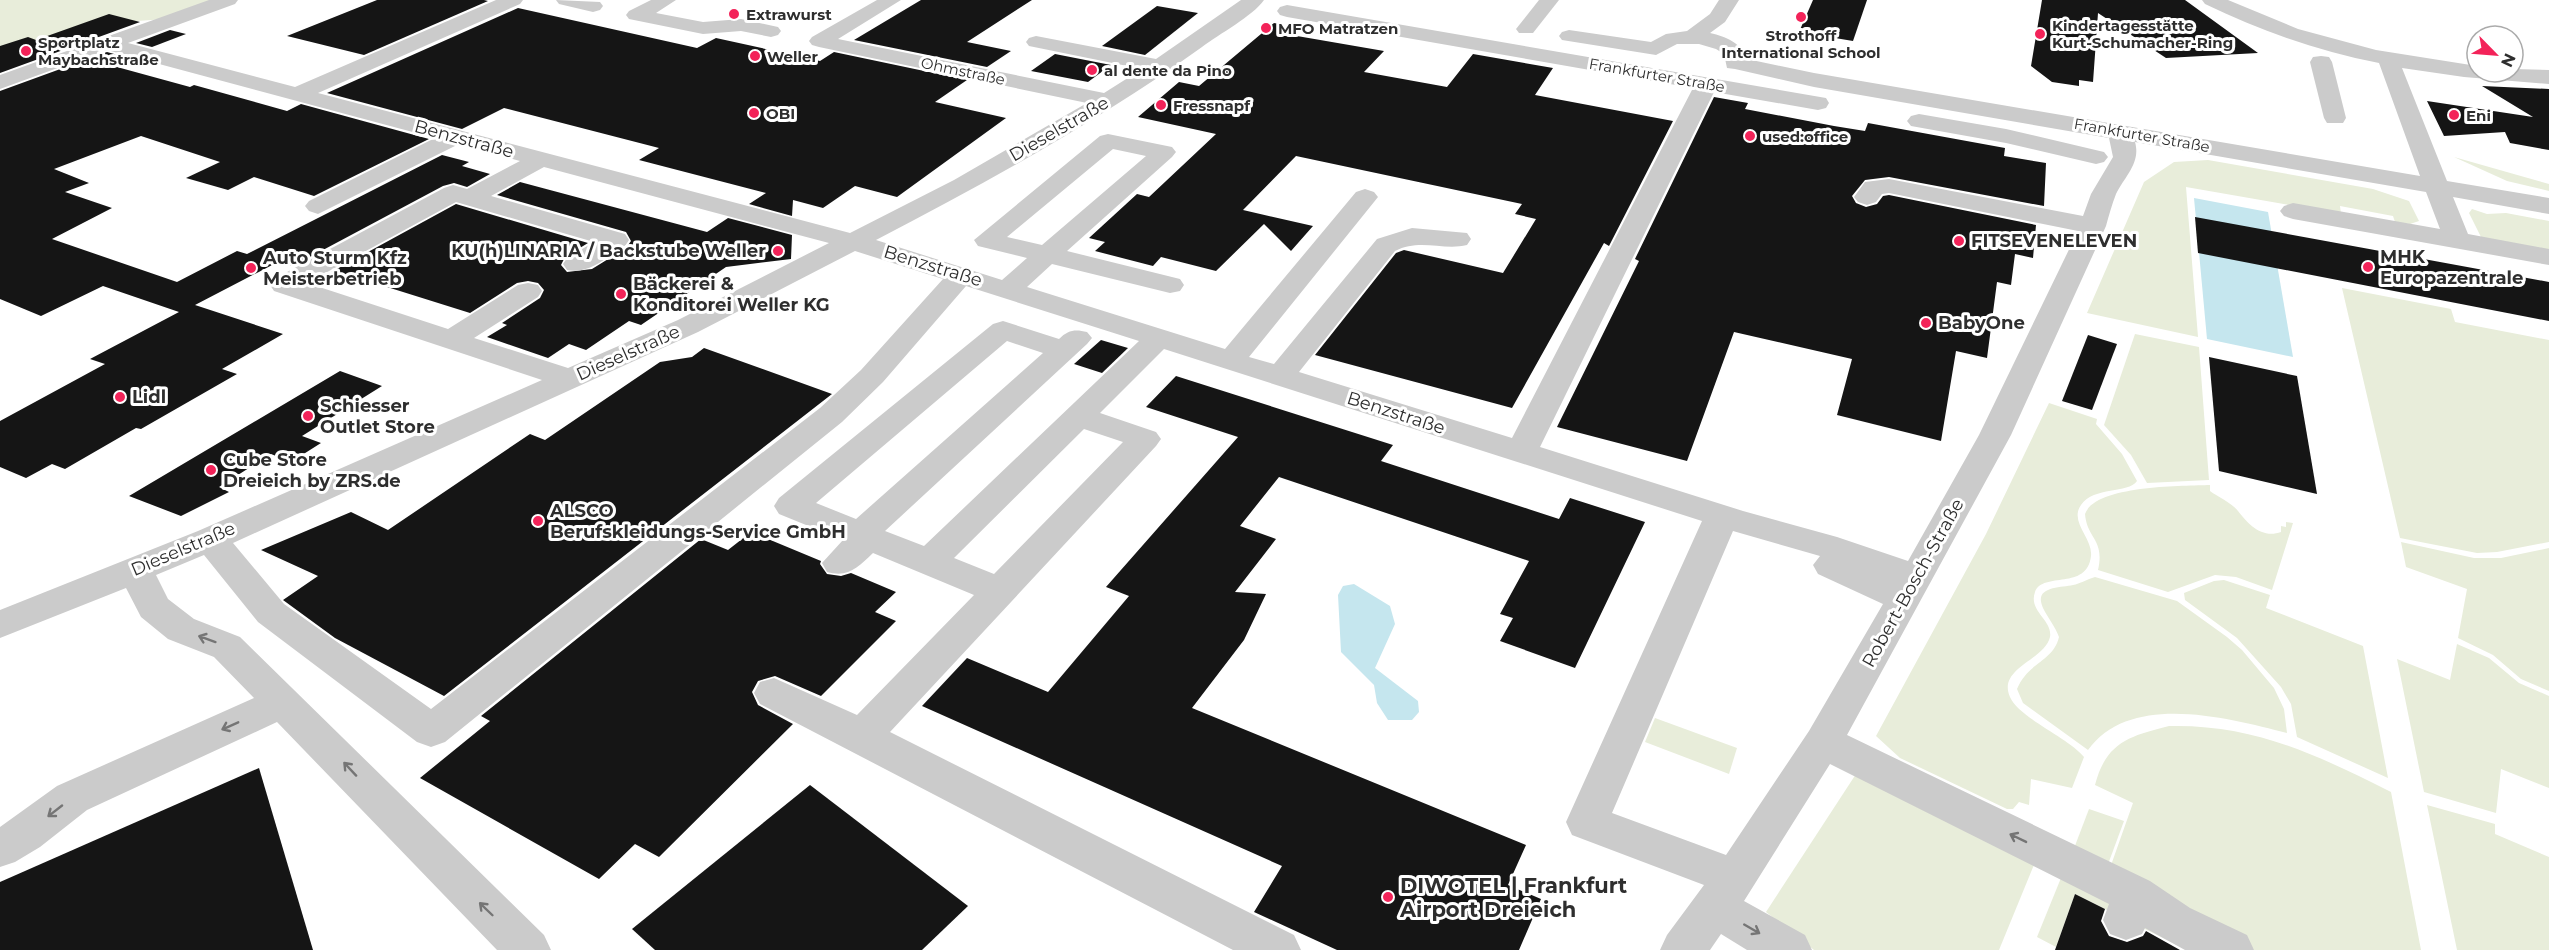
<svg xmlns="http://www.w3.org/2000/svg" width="2549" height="950" font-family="Montserrat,sans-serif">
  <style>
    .green { fill: #e8edda }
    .water { fill: #c5e6ee }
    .building { fill: #151515 }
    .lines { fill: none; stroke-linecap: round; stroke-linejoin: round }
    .minor { fill: #cbcbcb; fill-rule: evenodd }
    .oneway { stroke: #757575 }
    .poi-dot { fill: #f32359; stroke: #fff; stroke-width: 2 }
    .labels { text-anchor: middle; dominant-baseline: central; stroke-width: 6; stroke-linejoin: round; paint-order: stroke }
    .far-poi-label { font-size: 15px; font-weight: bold; fill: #2e2e2e; stroke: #fff; text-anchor: start }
    .far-street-label { font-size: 15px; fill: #2e2e2e; stroke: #fff }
    .street-label { font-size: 18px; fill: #2e2e2e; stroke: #fff }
    .poi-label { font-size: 18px; font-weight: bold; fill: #2e2e2e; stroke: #fff; text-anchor: start }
    .near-poi-label { font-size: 21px; font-weight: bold; fill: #2e2e2e; stroke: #fff; text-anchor: start }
  </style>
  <rect width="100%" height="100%" fill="#fff"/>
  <!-- green -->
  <g class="green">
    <path d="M0,0H217L166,19L137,21L0,69Z"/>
    <path d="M2454,157L2549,184V191L2507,181Z"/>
    <path d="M2208,160L2373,189L2409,201L2419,221L2410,224L2395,222L2393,216L2340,206L2341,214L2186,187L2198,337L2087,313L2144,182L2174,162Z"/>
    <path d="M2472,209L2487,214L2506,213L2549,221V252L2481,237L2469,213Z"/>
    <path d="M2342,288L2451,309L2455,322L2549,340V542L2497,552L2477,553L2400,538Z"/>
    <path d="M2135,334L2199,347L2209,480L2147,483L2131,455L2104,425Z"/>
    <path d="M2049,403L2097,419L2096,424L2122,454L2137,481C2128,494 2094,486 2081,505C2069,522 2093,538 2091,556C2087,591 2043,571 2035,592C2028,611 2053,620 2050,637C2045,660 1997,668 2010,697C2019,718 2069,738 2084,757L2072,788L2031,779L2029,805L2019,802L2013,809H2007L1900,758L1876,736L1986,534Z"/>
    <path d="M2210,485V491C2218,497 2232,503 2238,511C2248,524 2262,539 2281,532V526L2286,527V522L2293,523L2272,590L2236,577L2215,575L2168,592L2098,570C2105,539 2087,539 2085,514C2095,485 2183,486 2210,485Z"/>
    <path d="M2401,542L2474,558H2501L2549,548V691L2521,679L2493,655L2458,638L2467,589L2406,567Z"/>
    <path d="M2095,577L2177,601L2227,637L2242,650L2274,688L2284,709L2287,733C2229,718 2130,691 2088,750L2023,703L2017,689C2028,662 2053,662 2059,637C2055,626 2048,618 2043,608C2033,586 2060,588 2073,585C2080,584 2087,579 2095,577Z"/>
    <path d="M2224,580L2270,595L2266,608L2363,646L2388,778L2297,737L2291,704L2281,687L2237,638L2185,600L2184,593L2214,581Z"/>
    <path d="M2457,644L2489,658L2519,683L2549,696V788L2501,769L2496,813L2424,792L2397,659L2450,680Z"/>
    <path d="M1655,718L1737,748L1729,774L1645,742Z"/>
    <path d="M2169,726C2254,724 2317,755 2391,792L2421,950H2254L2110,868L2133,803L2095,785C2106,742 2130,736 2169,726Z"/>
    <path d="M1856,774L2036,860L1999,950H1814L1766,912Z"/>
    <path d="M2427,805L2495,824V834L2549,857V950H2457Z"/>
    <path d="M2089,809L2124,821L2107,867L2073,851Z"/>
    <path d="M2063,873L2187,950L2075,894L2056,947L2037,937Z"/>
  </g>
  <!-- water -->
  <g class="water">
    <path d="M2194,198L2268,212L2293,357L2207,339Z"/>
    <path d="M1354,584L1390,606L1395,624L1375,668L1418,701L1419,712L1412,720H1388L1377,703L1374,685L1341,652L1338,595L1343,586Z"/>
  </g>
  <!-- building -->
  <g class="building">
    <path d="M377,0H484L488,1L364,55L287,36Z"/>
    <path d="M921,0H1032L967,42L1011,51L987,67L854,40Z"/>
    <path d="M1813,0H1867L1853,41L1799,32Z"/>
    <path d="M2042,0H2185L2258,53L2166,58L2098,13L2093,82L2079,80V86L2052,82L2031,66Z"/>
    <path d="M1157,6L1198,13L1145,55L1102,46Z"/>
    <path d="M518,8L697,48L716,38L820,61L834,52L967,80L935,102L1006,118L897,197L855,186L823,208L793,200L792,216L749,204L766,193L639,160L659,148L504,108L462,129L327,93Z"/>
    <path d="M109,14L140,22L0,73V46L28,37L36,40Z"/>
    <path d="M1274,23L1290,26L1297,36L1384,51L1364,72L1447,87L1473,54L1553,68L1535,95L1673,121L1609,246L1604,243L1512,408L1315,355L1396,253L1404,250L1503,273L1536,219L1515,214L1522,204L1296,156L1243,210L1313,226L1291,251L1264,224L1216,271L1161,257L1153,266L1095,251L1105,242L1089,238L1137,194L1149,197L1216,134L1138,117L1179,82L1199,86Z"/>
    <path d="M170,30L186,34L152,47L136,43Z"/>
    <path d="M107,52L125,57L106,64L190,87L194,85L287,111L301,104L429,139L314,196L254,177L228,190L186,178L220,162L141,136L54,169L89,183L65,192L112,208L52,239L177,282L237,251L247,254L442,155L469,162L462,166L490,174L467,187L454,183L443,186L293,266L276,263L195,305L283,334L222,369L237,374L141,429L136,428L65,469L52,464L26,478L0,467V421L105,364L90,359L179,312L103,286L41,316L0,299V91Z"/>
    <path d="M1055,54L1111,65L1088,82L1031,71Z"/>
    <path d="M2482,86L2549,89V150L2510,143L2505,132L2444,136L2427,101L2533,117Z"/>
    <path d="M1714,97L1748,103L1745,109L1834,126L1865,131L1868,123L2005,148L2004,156L2046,163L2044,206L1889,177L1865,180L1852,196L1856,203L1866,207L1877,204L1883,196L1889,195L2036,225L2033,258L2015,254L2011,285L1997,282L1987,358L1956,351L1941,441L1837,415L1852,359L1734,332L1687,461L1557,427L1639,261L1635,259Z"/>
    <path d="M520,182L707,232L728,218L792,235L791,259L726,267L641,325L629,321L586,350L569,344L548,358L487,337L507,325L502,323L540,298L544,290L538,283L528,281L517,283L470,313L352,276L340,282L324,276L456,204L588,243L565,257L561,265L567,272L592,269L626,248L631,241L626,232L497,195Z"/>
    <path d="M2195,217L2549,282V321L2198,253Z"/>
    <path d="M2088,335L2117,344L2092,410L2062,401Z"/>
    <path d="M1101,340L1128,348L1102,373L1074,364Z"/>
    <path d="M704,348L832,394L444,696L335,638L283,600L318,576L261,550L351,512L388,530L530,434L545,440L660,362L692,357Z"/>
    <path d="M2209,357L2297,376L2317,494L2219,471Z"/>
    <path d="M340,371L382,386L302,436L321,443L291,462L271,454L219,487L229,492L181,516L129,496Z"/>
    <path d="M1176,376L1393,445L1381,461L1559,519L1570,498L1645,522L1575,668L1500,641L1513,618L1500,614L1529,561L1279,477L1240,526L1276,539L1235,592L1266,594L1244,640L1192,708L1526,845L1508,885L1541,899L1519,950H1337L1254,912L1282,866L922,706L967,658L1048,692L1129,596L1106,587L1238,437L1146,407Z"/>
    <path d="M751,532L821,561L820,564L827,574L841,576L851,573L896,592L875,612L896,621L821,696L775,676L758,681L752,692L758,705L793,724L659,857L635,844L599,879L420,778L490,721L481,716L701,539L728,550Z"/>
    <path d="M259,768L313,950H0V882Z"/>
    <path d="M810,785L968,906L922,950H655L632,929Z"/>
    <path d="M2075,894L2105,909L2101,921L2109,936L2127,942L2143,936L2146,931L2180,950H2055Z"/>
  </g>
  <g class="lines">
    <!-- minor -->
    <g class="minor">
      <path d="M209,0H238L235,4L128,43L295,87L496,0H523L520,4L318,93L850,233L954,180L1087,103L819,47L812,45L809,41L812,37L877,0H901L838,39L1104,93L1142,69L1029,46L1026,42L1029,38L1036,36L1156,59L1241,0H1264C1253,16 1219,34 1202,47C1100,120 988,182 876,240L1002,280L1027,258L978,246L974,240L1100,136L1108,134L1172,147L1176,152L1172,157L1067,251L1180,279L1184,285L1180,291L1170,293L1052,264L1027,287L1225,349L1356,192L1365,189L1374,192L1378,197L1374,202L1249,357L1274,364L1377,239L1412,228L1467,233L1471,239L1467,245C1443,251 1420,238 1395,251L1299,372L1512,438L1693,88L1287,17L1280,15L1277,11L1280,7L1287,5L1826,98L1829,103L1826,108L1818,110L1714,92L1540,447L1743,511L1837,537L1908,561L1979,435L2078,231L1889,193L1882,194L1876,202L1867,205L1858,202L1854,197L1865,182L1889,179L2083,216L2091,194L2113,157L2109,138L1814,87L1735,69L1727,68L1724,54L1716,49L1699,44H1677L1656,55L1562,40L1559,36L1562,32L1569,30L1651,42L1666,34L1687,31L1710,14L1719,0H1739L1725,22L1710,33C1727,37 1741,43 1747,59L1814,73L2420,176L2379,63C2318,51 2261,31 2205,4L2202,0H2228L2298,29L2376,50L2477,66V72H2513V69L2549,70V84L2464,77L2402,68L2447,181L2549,198V214L2453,197L2468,234L2549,249V265L2293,219L2284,216L2280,211L2284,206L2293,203L2440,229L2426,192L2135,142C2141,163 2125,176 2116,194C2112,204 2109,215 2106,226L2011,435L1847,735L2150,881L2190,908L2247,935L2254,950H2185L2145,928L2142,934L2126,940L2110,934L2103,920L2109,904L1830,764L1744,901L1805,935L1812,950H1747L1721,934L1710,950H1660L1667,935L1704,885L1572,835L1566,822L1702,521L1164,349L1100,413L1156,432L1161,439L1156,446L890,732L1294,935L1301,950H1233L760,704L754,693L760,682L774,678L857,715L974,595L873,553C858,567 849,578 827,572L822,563L843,540L779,514L774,506L779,498L993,324L1003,321L1059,339C1068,330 1075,329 1087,332L1092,338L1087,344L885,531L924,546L1139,341L966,286L883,382L842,422L445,742L431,747L417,742L258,622L204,555L156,575L168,599L194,619L240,637L544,935L551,950H497L277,722L87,810L40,847L15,862L0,867V827L57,786L254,698L214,657L168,639L141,617L126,588L0,638V610L198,531L542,380L274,291L270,285L274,279L444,188L453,185L467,189L520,161L459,144L318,214L309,211L305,206L309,201L435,138L107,50L0,89V75ZM1113,149L1146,156L1042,245L1007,237ZM544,167L829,243L678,320L568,368L474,338L538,297L542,291L538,285L528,283L518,285L448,329L307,283L456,202L594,242L567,258L563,264L567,270C589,275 608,256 625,246L629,240L625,234L491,196ZM855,251L943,279L861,370L820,408L431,709L284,604L233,543L698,332ZM1007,341L1043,353L856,519L816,503ZM1084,429L1123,442L994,574L954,558ZM1733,531L1820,556L1813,565L1818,574L1883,604L1809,731L1726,855L1612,813Z"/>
      <path d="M556,0L600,2L603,6L600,10L593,12L559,4Z"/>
      <path d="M651,0H676L656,13L703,22L741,19L778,27L781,31L778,35L771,37L741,31L703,34L629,19L626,15L629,11Z"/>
      <path d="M1539,0H1559L1533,33H1519L1516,29Z"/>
      <path d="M2321,56L2329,57L2332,62L2346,118L2343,123H2327L2324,118L2310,62L2313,57Z"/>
      <path d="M1919,114L2006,129L2104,152L2108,157L2104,162L2096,164L2006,143L1911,126L1907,121L1911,116Z"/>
    </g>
  </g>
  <!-- one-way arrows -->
  <defs><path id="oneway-shaft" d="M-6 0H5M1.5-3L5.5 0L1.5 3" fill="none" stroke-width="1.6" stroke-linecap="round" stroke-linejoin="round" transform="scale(1.5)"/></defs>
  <g class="oneway">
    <use href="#oneway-shaft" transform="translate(207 639) rotate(-160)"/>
    <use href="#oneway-shaft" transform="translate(230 726) rotate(156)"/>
    <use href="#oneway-shaft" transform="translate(350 769) rotate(-133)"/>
    <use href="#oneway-shaft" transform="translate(55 811) rotate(142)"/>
    <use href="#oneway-shaft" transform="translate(2018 838) rotate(-154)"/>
    <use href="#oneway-shaft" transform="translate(486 909) rotate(-136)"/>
    <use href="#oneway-shaft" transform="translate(1752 929) rotate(30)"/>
  </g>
  <!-- markers -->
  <g class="poi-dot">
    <circle cx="734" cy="14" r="6"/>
    <circle cx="1801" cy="17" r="6"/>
    <circle cx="1266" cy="28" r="6"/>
    <circle cx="2040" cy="34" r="6"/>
    <circle cx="26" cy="51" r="6"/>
    <circle cx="755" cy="56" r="6"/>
    <circle cx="1092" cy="70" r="6"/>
    <circle cx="1161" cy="105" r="6"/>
    <circle cx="754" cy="113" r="6"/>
    <circle cx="2454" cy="115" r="6"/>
    <circle cx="1750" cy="136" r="6"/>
    <circle cx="1959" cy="241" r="6"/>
    <circle cx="778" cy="251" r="6"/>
    <circle cx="2368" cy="267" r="6"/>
    <circle cx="251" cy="268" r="6"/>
    <circle cx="621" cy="294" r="6"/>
    <circle cx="1926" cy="323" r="6"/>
    <circle cx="120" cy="397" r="6"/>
    <circle cx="308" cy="416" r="6"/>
    <circle cx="211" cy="470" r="6"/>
    <circle cx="538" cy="521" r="6"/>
    <circle cx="1388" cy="897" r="6"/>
  </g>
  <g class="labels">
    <!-- far-poi labels -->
    <g class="far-poi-label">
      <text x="746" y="14">Extrawurst</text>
      <text x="2052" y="25">Kindertagesstätte<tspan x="2052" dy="17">Kurt-Schumacher-Ring</tspan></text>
      <text x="1278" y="28">MFO Matratzen</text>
      <text x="1801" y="35" text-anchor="middle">Strothoff<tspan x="1801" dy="17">International School</tspan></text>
      <text x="38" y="42">Sportplatz<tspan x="38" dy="17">Maybachstraße</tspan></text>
      <text x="767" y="56">Weller</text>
      <text x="1104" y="70">al dente da Pino</text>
      <text x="1173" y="105">Fressnapf</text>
      <text x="766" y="113">OBI</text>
      <text x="2466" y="115">Eni</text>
      <text x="1762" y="136">used:office</text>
    </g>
    <!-- far-street labels -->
    <g class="far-street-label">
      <text transform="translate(963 71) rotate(12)">Ohmstraße</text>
      <text transform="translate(1657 75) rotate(10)">Frankfurter Straße</text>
      <text transform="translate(2142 135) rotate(10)">Frankfurter Straße</text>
    </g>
    <!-- street labels -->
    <g class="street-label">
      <text transform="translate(1059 129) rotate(-30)">Dieselstraße</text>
      <text transform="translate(464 139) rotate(15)">Benzstraße</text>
      <text transform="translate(933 266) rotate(17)">Benzstraße</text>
      <text transform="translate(628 353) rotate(-24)">Dieselstraße</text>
      <text transform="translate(1396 413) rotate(18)">Benzstraße</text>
      <text transform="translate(183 549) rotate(-23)">Dieselstraße</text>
      <text transform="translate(1913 583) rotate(-61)">Robert-Bosch-Straße</text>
    </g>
    <!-- poi labels -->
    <g class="poi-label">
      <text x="1971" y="241">FITSEVENELEVEN</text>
      <text x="766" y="251" text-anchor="end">KU(h)LINARIA / Backstube Weller</text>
      <text x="2380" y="257">MHK<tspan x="2380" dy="21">Europazentrale</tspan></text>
      <text x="263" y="258">Auto Sturm Kfz<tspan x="263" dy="21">Meisterbetrieb</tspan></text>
      <text x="633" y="284">Bäckerei &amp;<tspan x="633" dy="21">Konditorei Weller KG</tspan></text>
      <text x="1938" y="323">BabyOne</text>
      <text x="132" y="397">Lidl</text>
      <text x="320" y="406">Schiesser<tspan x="320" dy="21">Outlet Store</tspan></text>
      <text x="223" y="460">Cube Store<tspan x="223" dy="21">Dreieich by ZRS.de</tspan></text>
      <text x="550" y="511">ALSCO<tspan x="550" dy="21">Berufskleidungs-Service GmbH</tspan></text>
    </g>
    <!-- near-poi labels -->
    <g class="near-poi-label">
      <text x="1400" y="885">DIWOTEL | Frankfurt<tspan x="1400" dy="24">Airport Dreieich</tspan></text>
    </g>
  </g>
  <!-- north arrow -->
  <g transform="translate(2495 54) rotate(115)"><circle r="28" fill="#ffffff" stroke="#ababab" stroke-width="1.5"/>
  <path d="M0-4.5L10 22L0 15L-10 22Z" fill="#f32359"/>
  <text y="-9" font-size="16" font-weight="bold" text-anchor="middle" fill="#2e2e2e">N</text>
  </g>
</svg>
